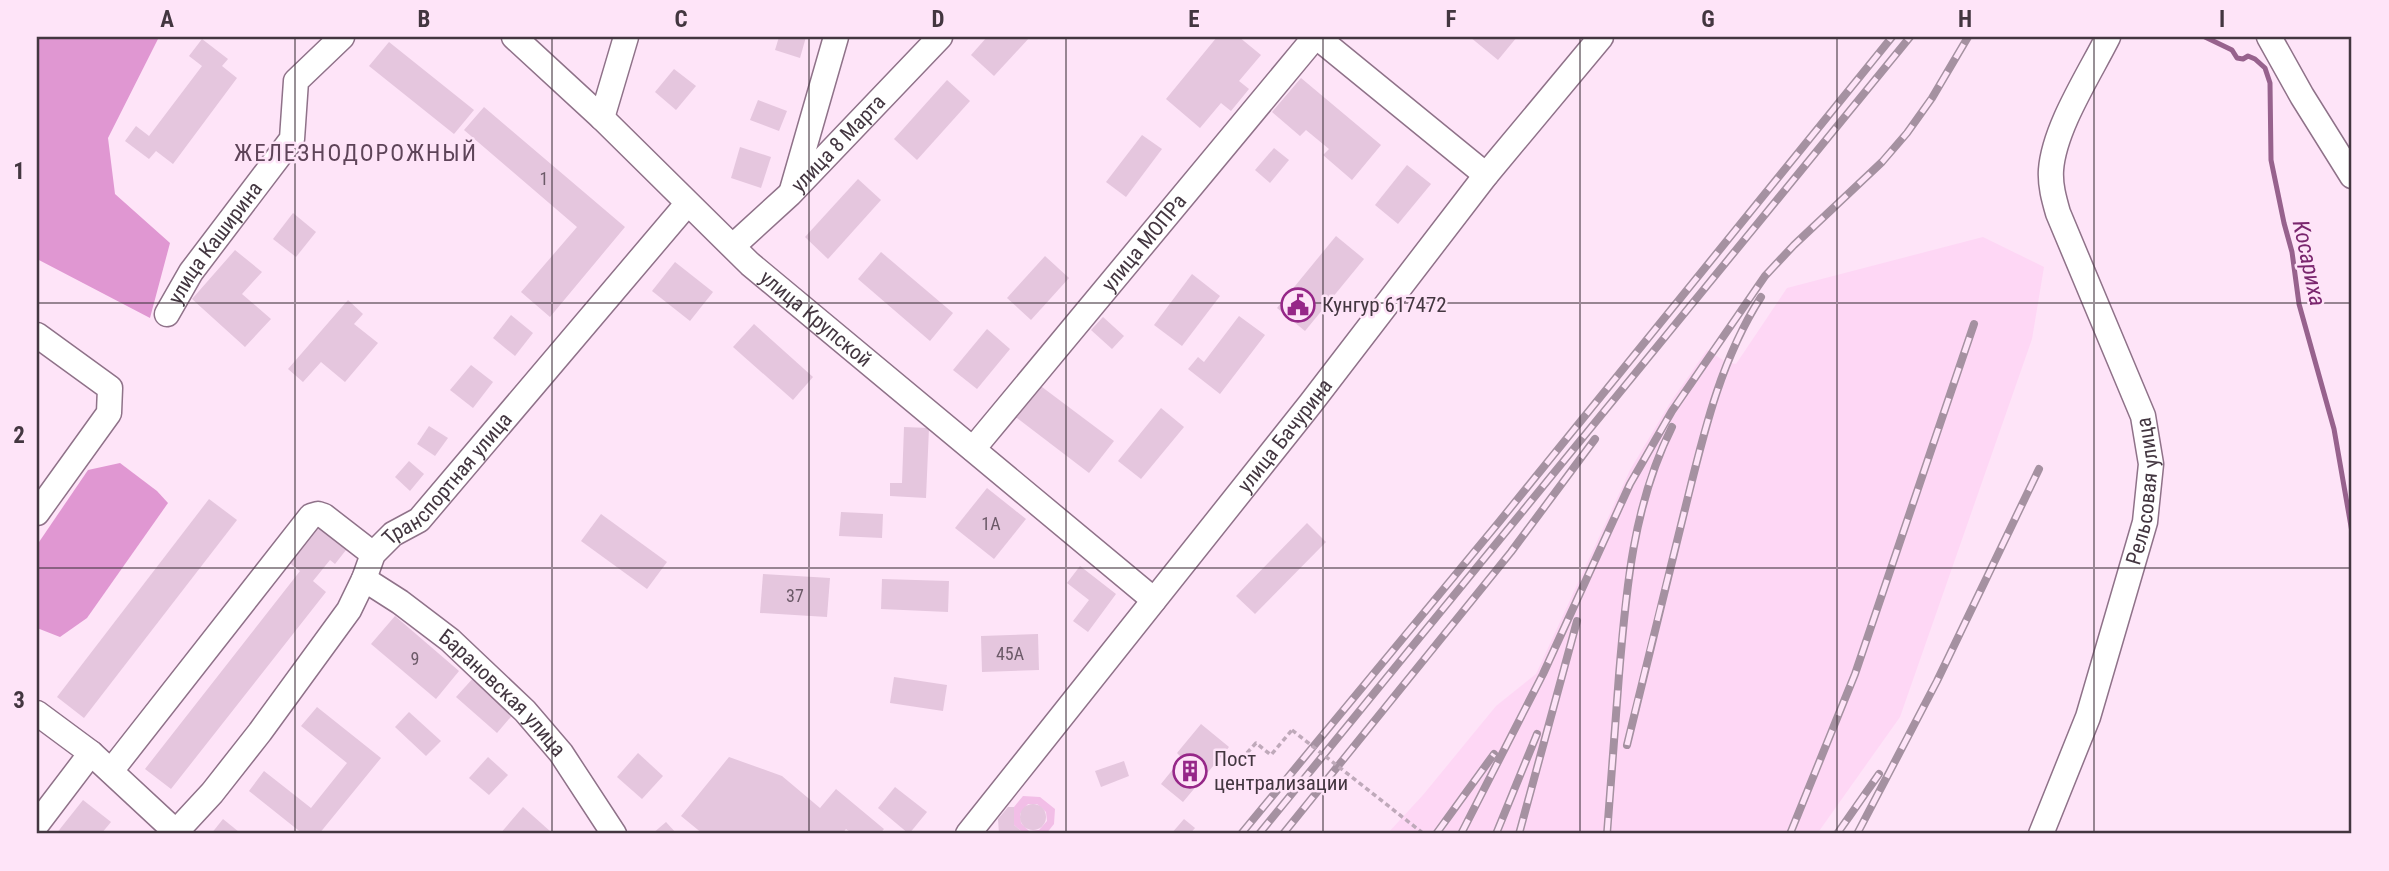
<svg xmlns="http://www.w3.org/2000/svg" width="2389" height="871" font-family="'Roboto Condensed',sans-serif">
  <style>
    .built { fill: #fed7f5 }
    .green { fill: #f2bee7; fill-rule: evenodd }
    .forest { fill: #e097d2 }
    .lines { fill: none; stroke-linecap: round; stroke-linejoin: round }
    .stream { stroke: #97628d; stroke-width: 5 }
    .building { fill: #e5c6de }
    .minor-casing { stroke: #8f7289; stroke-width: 27 }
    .path { stroke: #bfa9ba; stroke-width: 3.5; stroke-dasharray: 5 3.5; stroke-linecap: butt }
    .minor { stroke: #fff; stroke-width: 24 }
    .rail-casing { stroke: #a591a1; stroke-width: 8 }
    .rail { stroke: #fee4f8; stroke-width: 5; stroke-dasharray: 16; stroke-linecap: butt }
    .path-bridge { stroke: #bfa9ba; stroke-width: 3.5; stroke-dasharray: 5 3.5; stroke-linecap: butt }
    .grid { fill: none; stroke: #433640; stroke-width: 2; stroke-opacity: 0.55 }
    .labels { text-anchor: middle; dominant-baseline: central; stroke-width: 5; stroke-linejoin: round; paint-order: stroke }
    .number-label { font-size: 18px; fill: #6c5a68 }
    .street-label { font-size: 21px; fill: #433640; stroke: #fee4f8 }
    .poi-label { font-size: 21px; fill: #433640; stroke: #fee4f8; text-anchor: start }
    .neighbourhood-label { font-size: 23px; letter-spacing: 2px; fill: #5e4459; stroke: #fee4f8 }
    .water-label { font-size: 23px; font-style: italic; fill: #7a266e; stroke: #fee4f8 }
    .neatline { fill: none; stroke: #433640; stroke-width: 2.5 }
    .grid-label { font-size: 23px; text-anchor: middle; font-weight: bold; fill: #433640 }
  </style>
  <rect width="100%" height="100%" fill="#fee4f8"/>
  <!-- built -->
  <path class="built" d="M1983,237L2044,267L2032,339L1900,717L1817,834H1387L1423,795L1496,706L1536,674L1630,470L1670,403L1707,350L1726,362L1736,364L1787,288Z"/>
  <!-- green -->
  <path class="green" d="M1023,796L1040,797L1055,809L1054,824L1046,834H1025L1014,825V807ZM1028,804H1037L1046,812L1047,821L1039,830L1029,831L1021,823L1020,814Z"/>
  <!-- forest -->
  <g class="forest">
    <path d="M37,37H159L108,138L115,194L170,243L150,318L37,259Z"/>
    <path d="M120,463L157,491L168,503L87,618L60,637L37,628V545L88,470Z"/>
  </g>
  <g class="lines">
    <!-- stream -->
    <path class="stream" d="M2205,37L2232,50L2237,58L2243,59L2248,56L2255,59L2265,68L2270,83L2271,160L2284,223L2292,252L2299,304L2334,429L2352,532"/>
  </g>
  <!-- building -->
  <g class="building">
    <path d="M779,37H806L800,58L775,50Z"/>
    <path d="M987,37H1030L994,76L971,55Z"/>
    <path d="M1217,37H1239L1261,55L1239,81L1249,89L1231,111L1221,103L1200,128L1166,99Z"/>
    <path d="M1470,37H1517L1498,60Z"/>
    <path d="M202,39L228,59L222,66L237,78L173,164L156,151L149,159L125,141L136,126L149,136L202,66L189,56Z"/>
    <path d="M389,42L474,110L454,134L369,66Z"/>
    <path d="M674,69L696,86L676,110L655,92Z"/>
    <path d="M1301,78L1381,145L1352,180L1323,155L1329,149L1306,130L1300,136L1272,112Z"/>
    <path d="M947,80L970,101L917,160L894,139Z"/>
    <path d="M758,100L787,111L779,131L750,120Z"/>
    <path d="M484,107L625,227L550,317L521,292L577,227L464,130Z"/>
    <path d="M1142,135L1162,149L1126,197L1106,182Z"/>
    <path d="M740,147L771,157L761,188L731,178Z"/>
    <path d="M1274,148L1289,160L1270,183L1255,170Z"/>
    <path d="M1407,165L1431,184L1398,224L1375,205Z"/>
    <path d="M858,179L881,200L828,259L805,237Z"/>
    <path d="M293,213L316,232L296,257L273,239Z"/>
    <path d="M1336,236L1364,259L1305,331L1277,308Z"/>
    <path d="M235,250L262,272L242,294L271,319L245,347L192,299Z"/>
    <path d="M881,252L953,313L930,341L858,279Z"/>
    <path d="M1045,256L1069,278L1031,320L1007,298Z"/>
    <path d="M675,262L713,292L690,321L652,291Z"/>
    <path d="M1192,274L1220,296L1182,346L1154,325Z"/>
    <path d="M348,300L363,314L354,324L378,343L345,382L321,362L303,382L288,369Z"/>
    <path d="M511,315L533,333L515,356L493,338Z"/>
    <path d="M1239,316L1265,335L1220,394L1188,369L1198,357L1204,362Z"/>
    <path d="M1103,317L1124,336L1112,349L1091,330Z"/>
    <path d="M754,324L813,377L793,400L733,347Z"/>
    <path d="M987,329L1010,349L977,389L953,370Z"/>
    <path d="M471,365L493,382L473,408L450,390Z"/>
    <path d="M1038,384L1114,441L1089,473L1013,415Z"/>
    <path d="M1161,408L1184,427L1141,479L1118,461Z"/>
    <path d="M429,426L448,438L435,456L417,444Z"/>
    <path d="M904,427L929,428L926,498L890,496V483H902Z"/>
    <path d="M409,461L424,474L410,491L395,477Z"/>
    <path d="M987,488L1026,519L994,559L955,528Z"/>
    <path d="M209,499L237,520L84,718L57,697Z"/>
    <path d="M841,512L883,514L882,538L839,536Z"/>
    <path d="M601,514L667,562L647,589L581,541Z"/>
    <path d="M316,518L350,545L335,564L330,560L313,581L326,592L171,789L145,769L300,571L284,559Z"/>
    <path d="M1307,523L1326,542L1255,614L1236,596Z"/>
    <path d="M1080,566L1116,594L1088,632L1073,621L1089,600L1067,583Z"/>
    <path d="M763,574L830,578L827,617L760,613Z"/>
    <path d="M882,579L949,581L948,612L881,609Z"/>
    <path d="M395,616L459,671L436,699L371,644Z"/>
    <path d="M1038,634L1039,670L982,672L981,636Z"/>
    <path d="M475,676L515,712L497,733L456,697Z"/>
    <path d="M894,677L947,685L943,711L890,703Z"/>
    <path d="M317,707L381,758L319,834H303L249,791L264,771L311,808L347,763L301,726Z"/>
    <path d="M409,712L441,741L426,756L395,727Z"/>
    <path d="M1201,724L1229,747L1183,802L1161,784L1182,758L1177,753Z"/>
    <path d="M638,753L663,776L642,799L617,777Z"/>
    <path d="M488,757L508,775L489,795L469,778Z"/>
    <path d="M729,757L782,776L820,808L836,789L884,829L880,834H853L846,829L842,834H703L681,816Z"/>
    <path d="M1124,761L1129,776L1101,787L1095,771Z"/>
    <path d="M895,787L927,812L909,834L878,808Z"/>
    <path d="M83,800L111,822L101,834H56Z"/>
    <circle cx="1033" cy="817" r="13"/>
    <path d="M523,807L551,832L549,834H500Z"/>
    <path d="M1008,807H1014V825L1025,834H999L998,819Z"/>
    <path d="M223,819L239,832L237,834H211Z"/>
    <path d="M1184,819L1195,828L1190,834H1171Z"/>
    <path d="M666,822L677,834H652Z"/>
  </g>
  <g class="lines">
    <defs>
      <g id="minor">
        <path id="s1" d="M514,37L602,118L750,264L1154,600"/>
        <path d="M1317,37L1486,175"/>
        <path d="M2269,37L2302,96L2352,176"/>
        <path d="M602,118L626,37"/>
        <path d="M792,190L836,37"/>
        <path id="s2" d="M733,246L790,194L940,37"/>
        <path id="s3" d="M167,314L191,272L292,139L296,81L342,37"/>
        <path d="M37,335L110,388L109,413L37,513"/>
        <path id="s4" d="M973,449L1315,37"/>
        <path id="s5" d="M364,579L400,602L450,640L525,711L561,753L614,834"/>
        <path d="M37,713L91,753L176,832"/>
        <path d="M111,771L311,516L318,514L324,516L373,554"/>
        <path d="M37,824L91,753"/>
        <path id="s6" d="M174,834L212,793L260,732L349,610L364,579L373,554L393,534L419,520L687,204"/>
        <path id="s7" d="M968,834L1311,403L1486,175L1601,37"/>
        <path id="s8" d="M2041,834L2088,717L2145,522L2151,464L2143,416L2058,213C2054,199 2050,185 2051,170C2054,128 2089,75 2108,37"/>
      </g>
    </defs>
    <!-- minor casing -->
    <use href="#minor" class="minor-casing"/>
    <!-- path -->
    <path class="path" d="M1247,753L1256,743L1271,755L1292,730"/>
    <!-- minor -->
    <use href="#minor" class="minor"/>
    <defs>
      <g id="rail">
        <path d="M1627,745C1645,669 1664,593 1683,517C1702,441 1718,364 1761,297"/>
        <path d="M1241,834L1499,522L1892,37"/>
        <path d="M1259,834L1910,37"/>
        <path d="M1283,834L1511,552L1595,439"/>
        <path d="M1436,834L1494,754"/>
        <path d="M1461,834L1543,674L1630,484L1672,411L1765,276L1794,245L1882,162L1907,133L1932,98L1968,37"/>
        <path d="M1496,834L1537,734"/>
        <path d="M1519,834L1577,621"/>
        <path d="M1607,834C1611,781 1615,728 1619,675C1626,590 1633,505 1672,427"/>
        <path d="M1790,834L1855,674L1974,324"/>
        <path d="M1837,834L1879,774"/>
        <path d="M1857,834L1937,681L2039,469"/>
      </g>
    </defs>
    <!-- rail casing -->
    <use href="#rail" class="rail-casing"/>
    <!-- rail -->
    <use href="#rail" class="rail"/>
    <!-- path-bridge -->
    <path class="path-bridge" d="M1292,730L1424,834"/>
  </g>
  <!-- grid -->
  <path class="grid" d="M295,37V834M552,37V834M809,37V834M1066,37V834M1323,37V834M1580,37V834M1837,37V834M2094,37V834M37,303H2352M37,568H2352"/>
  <!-- icons -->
  <defs>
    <symbol id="civic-ring" viewBox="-11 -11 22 22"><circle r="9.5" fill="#fee4f8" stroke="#962788" stroke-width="1.5"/><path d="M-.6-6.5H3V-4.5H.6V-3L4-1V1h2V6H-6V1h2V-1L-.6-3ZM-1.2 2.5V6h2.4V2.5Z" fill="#962788"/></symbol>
    <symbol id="building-ring" viewBox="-11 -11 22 22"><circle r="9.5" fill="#fee4f8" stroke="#962788" stroke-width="1.5"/><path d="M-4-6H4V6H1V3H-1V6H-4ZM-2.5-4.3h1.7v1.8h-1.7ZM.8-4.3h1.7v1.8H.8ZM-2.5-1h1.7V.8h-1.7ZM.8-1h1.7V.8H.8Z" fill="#962788"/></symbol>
  </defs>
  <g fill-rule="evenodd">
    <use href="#civic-ring" x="1279" y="286" width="38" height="38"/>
    <use href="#building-ring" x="1171" y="752" width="38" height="38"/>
  </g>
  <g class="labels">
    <!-- number labels -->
    <g class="number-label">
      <text x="544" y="178">1</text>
      <text x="991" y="523">1А</text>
      <text x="795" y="595">37</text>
      <text x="1010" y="653">45А</text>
      <text x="415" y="658">9</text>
    </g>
    <!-- street labels -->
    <g class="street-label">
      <text stroke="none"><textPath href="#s2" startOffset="147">улица 8 Марта</textPath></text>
      <text stroke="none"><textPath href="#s4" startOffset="268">улица МОПРа</textPath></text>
      <text stroke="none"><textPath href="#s3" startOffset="86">улица Каширина</textPath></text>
      <text stroke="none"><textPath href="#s1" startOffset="413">улица Крупской</textPath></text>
      <text stroke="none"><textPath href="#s7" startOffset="509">улица Бачурина</textPath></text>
      <text stroke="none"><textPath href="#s6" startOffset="452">Транспортная улица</textPath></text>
      <text stroke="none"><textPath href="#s8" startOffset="360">Рельсовая улица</textPath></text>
      <text stroke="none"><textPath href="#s5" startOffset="180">Барановская улица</textPath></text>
    </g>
    <!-- poi labels -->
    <g class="poi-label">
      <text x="1322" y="305">Кунгур 617472</text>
      <text x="1214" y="759">Пост<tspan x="1214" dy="24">централизации</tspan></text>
    </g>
    <!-- neighbourhood labels -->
    <g class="neighbourhood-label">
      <text x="356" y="153">ЖЕЛЕЗНОДОРОЖНЫЙ</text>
    </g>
    <!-- water labels -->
    <g class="water-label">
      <text transform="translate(2309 263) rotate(78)">Косариха</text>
    </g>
  </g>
  <!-- border -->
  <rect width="2389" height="871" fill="none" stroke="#fee4f8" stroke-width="77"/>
  <rect x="38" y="38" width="2312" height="794" class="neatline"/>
  <g class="grid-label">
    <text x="167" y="27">A</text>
    <text x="424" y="27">B</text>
    <text x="681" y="27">C</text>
    <text x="938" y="27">D</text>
    <text x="1194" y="27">E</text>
    <text x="1451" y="27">F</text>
    <text x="1708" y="27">G</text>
    <text x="1965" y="27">H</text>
    <text x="2222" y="27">I</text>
    <text x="19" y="179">1</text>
    <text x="19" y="443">2</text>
    <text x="19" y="708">3</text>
  </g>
</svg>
